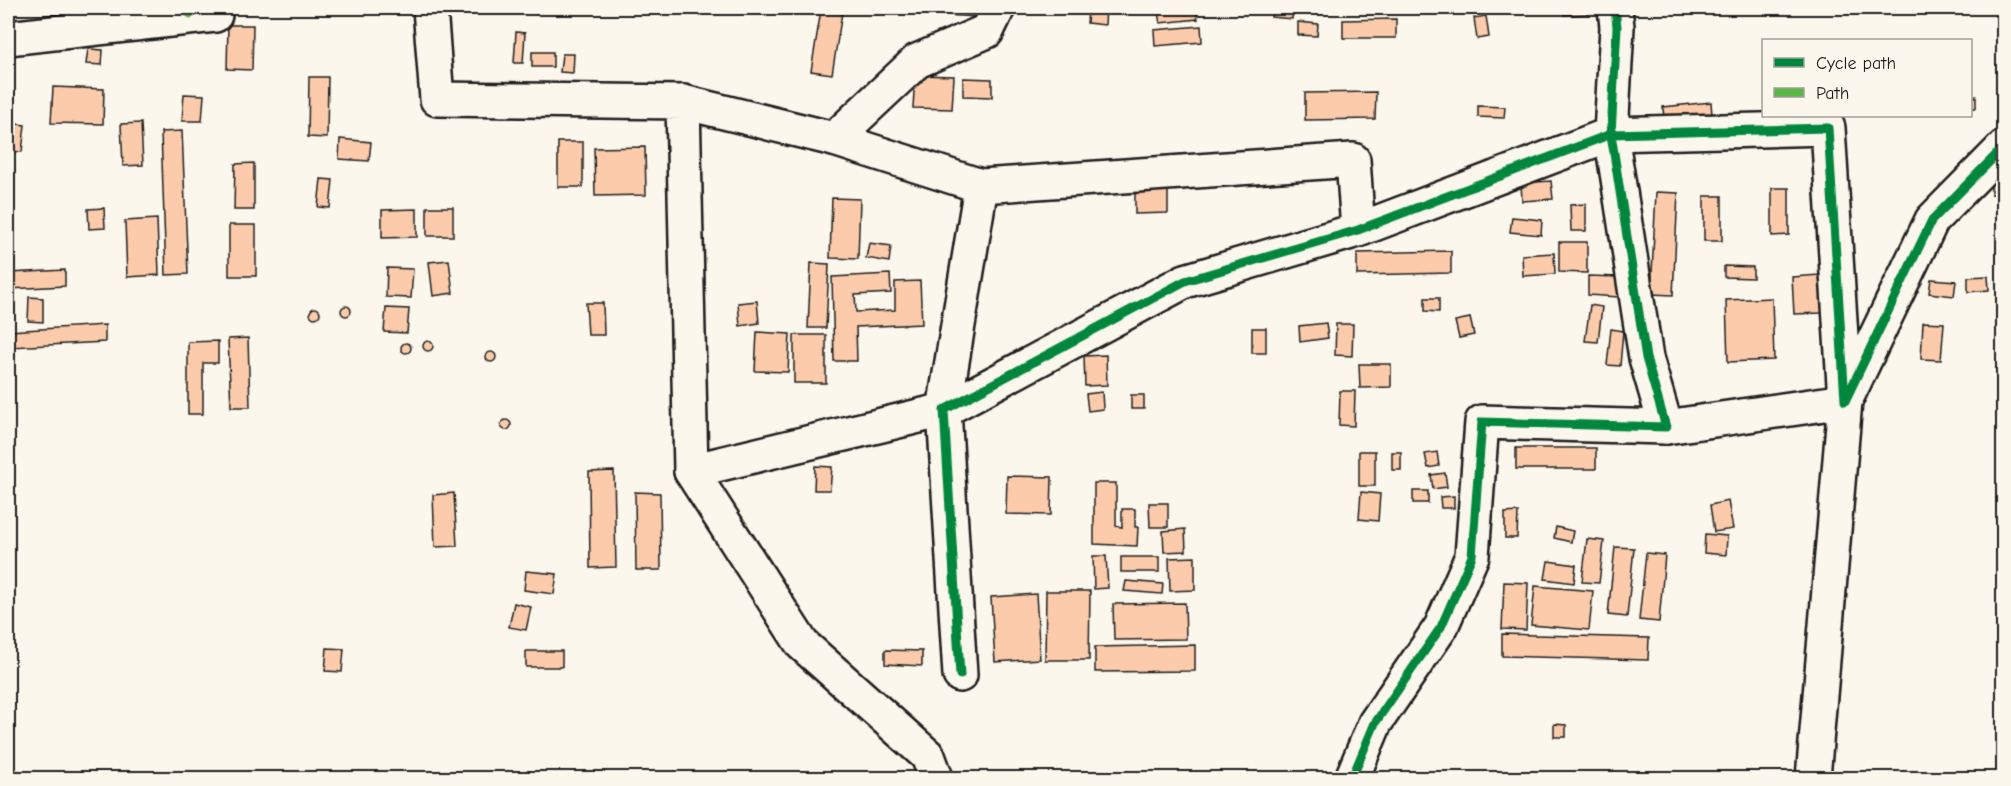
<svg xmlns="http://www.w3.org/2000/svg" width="2011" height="786" font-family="'Comic Neue',sans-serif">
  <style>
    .building { fill: #fccbab; stroke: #1c1c1c; stroke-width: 1.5 }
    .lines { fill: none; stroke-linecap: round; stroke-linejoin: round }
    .minor-casing { stroke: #1c1c1c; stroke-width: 38 }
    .minor { stroke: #fbf7ec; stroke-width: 33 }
    .quiet { stroke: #58b947; stroke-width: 8; stroke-dasharray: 15 8; stroke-linecap: butt }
    .cycleway-casing { stroke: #fbf7ec; stroke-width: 13 }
    .cycleway { stroke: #00873e; stroke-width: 9 }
  </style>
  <rect width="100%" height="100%" fill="#fbf7ec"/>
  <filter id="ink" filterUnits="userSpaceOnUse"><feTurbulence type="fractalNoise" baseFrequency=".0167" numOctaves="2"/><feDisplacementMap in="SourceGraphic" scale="12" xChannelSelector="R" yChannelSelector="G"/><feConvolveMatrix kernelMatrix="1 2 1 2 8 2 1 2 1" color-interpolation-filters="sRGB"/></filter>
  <g filter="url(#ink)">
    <!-- building -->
    <g class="building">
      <path d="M946,8H979L978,17L946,15Z"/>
      <path d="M1088,8H1106L1105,25L1087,23Z"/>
      <path d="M1157,8H1196L1198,19L1160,23Z"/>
      <path d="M1272,8H1293L1292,19L1271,17Z"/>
      <path d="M1563,8H1587V14L1564,15Z"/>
      <path d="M821,10L842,13L832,74L811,71Z"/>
      <path d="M1486,16L1489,37L1477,39L1474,18Z"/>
      <path d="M1396,19V38H1343V20Z"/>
      <path d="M1298,22L1318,24L1317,36L1298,35Z"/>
      <path d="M228,25H253L252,70L227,69Z"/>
      <path d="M1201,26L1202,42L1155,46L1154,30Z"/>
      <path d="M516,32L525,33L523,63H514Z"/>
      <path d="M88,49L103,50L102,65L86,64Z"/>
      <rect x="532" y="52" width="21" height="15"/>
      <path d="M562,54H574L573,73L560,72Z"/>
      <path d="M915,75L954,76L952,109L913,108Z"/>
      <path d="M309,77H328L327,138L308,137Z"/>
      <path d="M963,78L992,79V97L963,96Z"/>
      <path d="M53,87L104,89L103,124L51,123Z"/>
      <path d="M1376,92L1375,119L1305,120V93Z"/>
      <path d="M184,94L204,95L202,121H182Z"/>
      <rect x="1970" y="96" width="6" height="12"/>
      <path d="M1711,102L1712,115L1664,119L1663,107Z"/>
      <path d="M1478,106L1505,107L1504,118L1478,117Z"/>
      <path d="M8,123L25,125L22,152L8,151Z"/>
      <path d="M141,123L143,165L123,166L121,124Z"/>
      <path d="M182,131L188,274L166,275L161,132Z"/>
      <path d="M340,139L371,142L369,161L339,159Z"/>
      <rect x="558" y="142" width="25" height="45"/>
      <path d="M645,147L646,195L595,196L594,148Z"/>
      <path d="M254,163V210H234L235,164Z"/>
      <path d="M321,179L333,180L330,208L318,207Z"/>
      <path d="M1991,180H2004V195L1991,194Z"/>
      <path d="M1551,181L1553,199L1522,201L1521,183Z"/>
      <path d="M1135,188H1168V213L1135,214Z"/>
      <path d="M1772,188H1789V235L1772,236Z"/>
      <path d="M1656,192L1678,193L1673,295L1651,294Z"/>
      <rect x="1704" y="196" width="18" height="45"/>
      <path d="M832,198L860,199L858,259L830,258Z"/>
      <path d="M1586,204V231H1571L1570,205Z"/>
      <rect x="427" y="207" width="26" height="29"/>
      <path d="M104,208L105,228L89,229L88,209Z"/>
      <path d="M417,209V237L382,238V210Z"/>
      <path d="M1512,217L1542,220L1541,235L1510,232Z"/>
      <path d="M157,219L159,275L127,277L125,221Z"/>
      <rect x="229" y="225" width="27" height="51"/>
      <path d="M1559,242H1587V273L1559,272Z"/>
      <path d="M869,243L891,246L889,262L866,258Z"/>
      <path d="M1451,251V273L1357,275V253Z"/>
      <path d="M1554,253L1555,274L1523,276L1522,255Z"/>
      <path d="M449,260L453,293L433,296L429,262Z"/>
      <path d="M811,263L829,264L826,328H808Z"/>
      <path d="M1724,266L1753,267V278L1724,277Z"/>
      <path d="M387,268L413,269L411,298L386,297Z"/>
      <path d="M65,270V286L9,289V273Z"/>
      <path d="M890,274L891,293L855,295L856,312L895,310V282L920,281L922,324L856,327L857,361H834L832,277Z"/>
      <path d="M1820,275L1822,313L1794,314L1792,277Z"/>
      <path d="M1588,276L1620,277L1619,297L1588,295Z"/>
      <path d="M1988,276L1989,290L1968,292V277Z"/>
      <path d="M1931,279L1956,281L1954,296L1929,293Z"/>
      <path d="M29,297L43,298V322L28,321Z"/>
      <path d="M1425,298H1439V312L1425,311Z"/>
      <path d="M1772,298L1774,360L1728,362L1726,300Z"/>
      <path d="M757,301L759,323L740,326L738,303Z"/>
      <path d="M586,303H603L604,335H588Z"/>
      <path d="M1590,305L1602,307L1598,342L1585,341Z"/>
      <circle cx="346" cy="311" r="5"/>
      <circle cx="315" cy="313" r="5"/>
      <path d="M386,308L409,309L407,333L384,332Z"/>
      <path d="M1470,318L1474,335L1459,338L1455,321Z"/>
      <path d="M1923,322L1944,323L1941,360L1921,359Z"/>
      <path d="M1326,323L1328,338L1300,342L1299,326Z"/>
      <path d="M1336,324H1353L1352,356L1335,355Z"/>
      <path d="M105,325V342L10,347L9,331Z"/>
      <rect x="1252" y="328" width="14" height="25"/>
      <path d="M1611,329L1623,331L1620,366L1607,365Z"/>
      <path d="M757,332L790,334L788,372L755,371Z"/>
      <rect x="794" y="335" width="32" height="48"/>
      <path d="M248,338L250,407H231L228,339Z"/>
      <circle cx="428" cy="346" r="5"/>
      <path d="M218,341V363H203V414H188V342Z"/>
      <circle cx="406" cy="348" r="5"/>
      <circle cx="491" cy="357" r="5"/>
      <path d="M1106,355L1107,385L1085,386L1084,356Z"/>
      <path d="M1359,364H1391V387L1360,388Z"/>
      <path d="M1340,391H1355L1354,426L1339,425Z"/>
      <path d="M1102,392L1103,409L1088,411L1086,394Z"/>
      <rect x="1131" y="395" width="13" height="14"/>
      <circle cx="506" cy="425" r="5"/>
      <rect x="1516" y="448" width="80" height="21"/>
      <rect x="1359" y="451" width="16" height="35"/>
      <rect x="1392" y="452" width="9" height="18"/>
      <path d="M1437,452L1439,466L1428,468L1425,454Z"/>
      <path d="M815,466L832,467L830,490H814Z"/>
      <path d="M614,471L616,567L590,568L589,472Z"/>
      <path d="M1445,473L1447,487L1433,489L1431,475Z"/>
      <path d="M1007,476L1052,477L1051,515L1006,514Z"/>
      <path d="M1094,483H1116V526L1122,527V509H1135V527H1138L1137,546L1094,544Z"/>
      <rect x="1413" y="491" width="15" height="12"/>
      <path d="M635,492L660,493L661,570H636Z"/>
      <path d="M1361,492L1380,494L1378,521L1359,519Z"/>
      <path d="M454,493L457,546L435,547L433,495Z"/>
      <path d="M1454,496V508H1441L1440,497Z"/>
      <path d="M1728,501L1733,529L1714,532L1710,505Z"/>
      <path d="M1149,503H1168V527H1150Z"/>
      <path d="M1518,512L1517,538H1505V513Z"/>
      <path d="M1556,527L1573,531L1571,542L1554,538Z"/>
      <path d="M1185,529L1186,551L1164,552L1163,531Z"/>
      <path d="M1705,534L1727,536L1726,555L1704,553Z"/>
      <path d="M1587,539L1604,541L1599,583L1582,582Z"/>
      <path d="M1615,547L1634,548L1627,617L1608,615Z"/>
      <path d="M1646,553L1665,555L1659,622L1639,620Z"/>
      <path d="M1093,556H1106L1108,588L1094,589Z"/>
      <rect x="1121" y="557" width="38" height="15"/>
      <path d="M1195,557V590L1170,591L1169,558Z"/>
      <path d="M1548,561L1576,565L1574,583L1545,579Z"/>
      <path d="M526,571L557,574L554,594L524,590Z"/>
      <path d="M1126,581L1163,584L1162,594L1124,591Z"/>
      <path d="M1504,582L1528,583L1526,630L1502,629Z"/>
      <path d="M1535,586L1593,591L1589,630L1531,625Z"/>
      <path d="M1046,591H1090L1089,660H1045Z"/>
      <path d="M1036,594L1040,659L995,662L991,597Z"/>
      <path d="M514,603L531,607L526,630L509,627Z"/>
      <path d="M1185,603L1186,639L1114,640L1113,604Z"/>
      <path d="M1502,634L1649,638L1648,660L1502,656Z"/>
      <path d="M1195,645V671L1095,672V647Z"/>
      <path d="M327,648L344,649L342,672L325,671Z"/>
      <path d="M885,650L922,651V666L885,664Z"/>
      <rect x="526" y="651" width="36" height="16"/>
      <path d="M1554,724L1566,725V737H1554Z"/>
    </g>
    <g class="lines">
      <defs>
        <g id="minor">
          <path d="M430,8L437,99L683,102L691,471L802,644L928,756L936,778"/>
          <path d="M8,38L215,15"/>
          <path d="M683,102L834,139L981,186L944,410L691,471"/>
          <path d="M834,139L917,61L987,31L998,8"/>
          <path d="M981,186L1353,160L1358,230"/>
          <path d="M1666,427L1845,401L1813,778"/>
          <path d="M960,675L944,410L1185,281L1358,230L1611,134L1617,27L1615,8"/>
          <path d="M1352,778L1375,723L1441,627L1472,556L1482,422L1666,427L1646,358L1611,134L1828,128L1845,401L1932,220L2004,147"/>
        </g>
      </defs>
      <!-- minor casing -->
      <use href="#minor" class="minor-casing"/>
      <!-- minor -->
      <use href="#minor" class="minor"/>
      <!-- quiet -->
      <path class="quiet" d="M181,8L196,18"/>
      <defs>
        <g id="cycleway">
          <path d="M960,675L944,410L1185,281L1358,230L1611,134L1617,27L1615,8"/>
          <path d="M1352,778L1375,723L1441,627L1472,556L1482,422L1666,427L1646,358L1611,134L1828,128L1845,401L1932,220L2004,147"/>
        </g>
      </defs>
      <!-- cycleway casing -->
      <use href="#cycleway" class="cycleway-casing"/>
      <!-- cycleway -->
      <use href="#cycleway" class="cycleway"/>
    </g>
  </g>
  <!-- margin -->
  <rect width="2011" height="786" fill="none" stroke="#fbf7ec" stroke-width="30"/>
  <rect x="15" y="15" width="1981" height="756" fill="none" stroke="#1c1c1c" stroke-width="2" filter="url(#ink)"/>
  <!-- legend -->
  <rect x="1762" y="39" width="210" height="78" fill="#fbf7ec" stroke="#a29f99" stroke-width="1.5"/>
  <rect x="1774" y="58" width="30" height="9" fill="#00873e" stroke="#a29f99" stroke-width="1.5"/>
  <text x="1816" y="69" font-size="18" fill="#1c1c1c">Cycle path</text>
  <rect x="1774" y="88" width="30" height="9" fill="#58b947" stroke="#a29f99" stroke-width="1.5"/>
  <text x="1816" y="99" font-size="18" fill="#1c1c1c">Path</text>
</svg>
